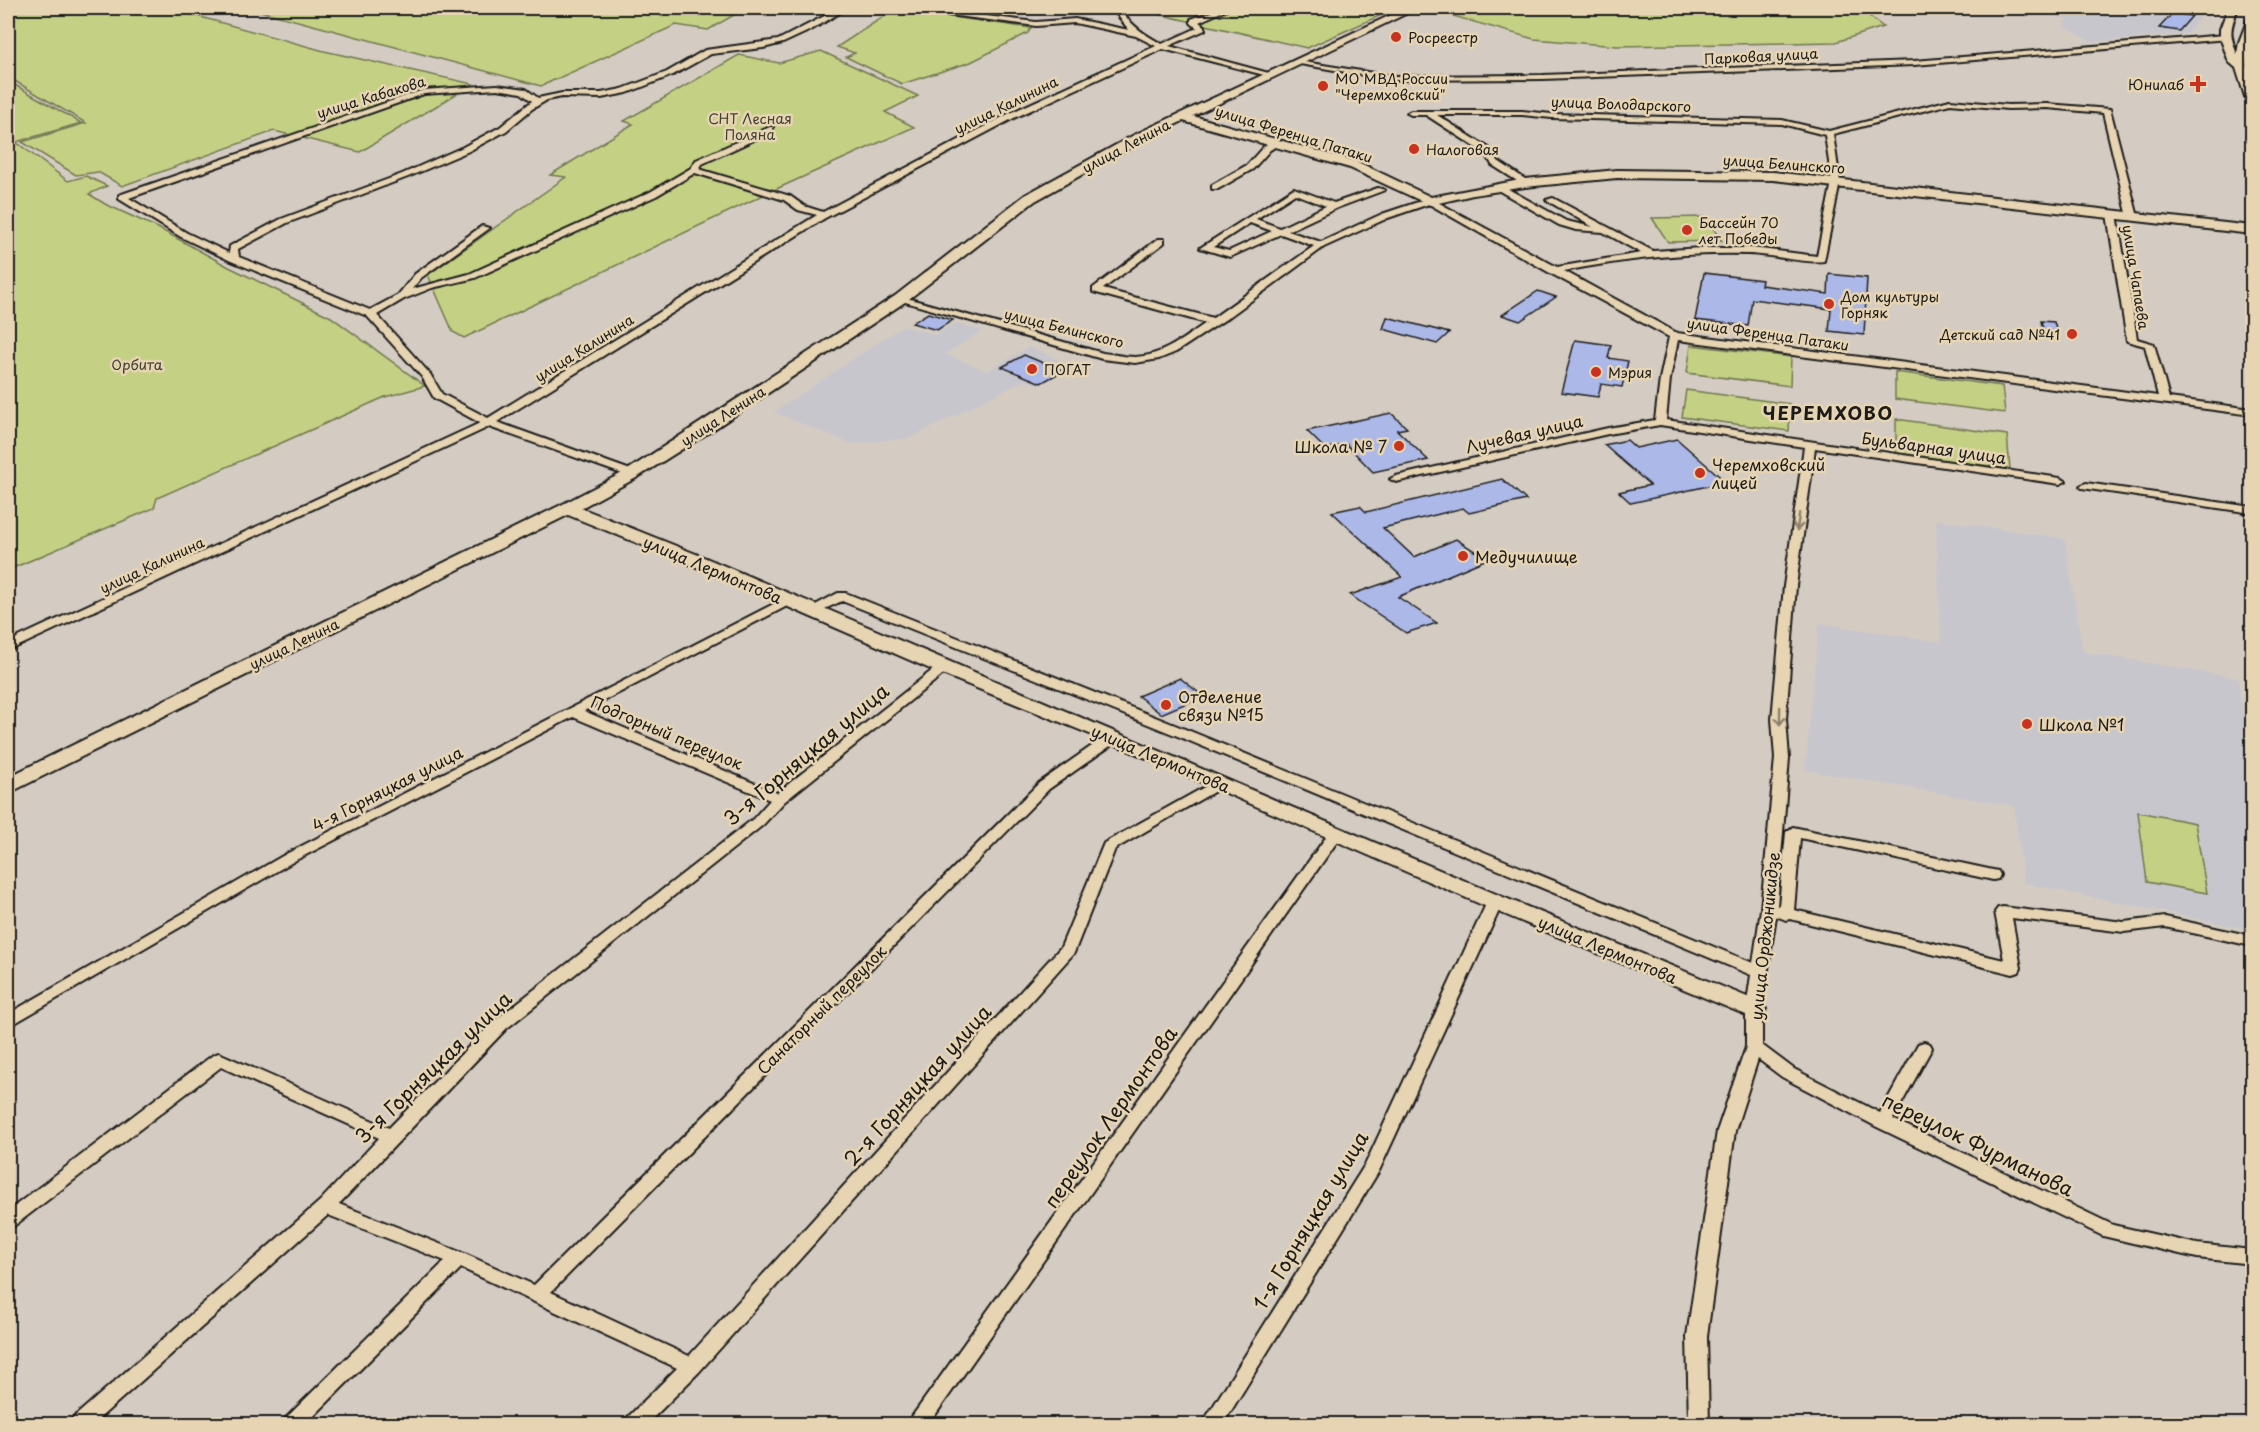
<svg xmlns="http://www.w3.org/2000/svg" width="2260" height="1432" font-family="'Playpen Sans',sans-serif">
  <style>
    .built { fill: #c8c6cd }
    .green { fill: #c4d184; stroke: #707650; stroke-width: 1.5 }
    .building { fill: #abb8e8; stroke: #1c1c1c; stroke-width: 1.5 }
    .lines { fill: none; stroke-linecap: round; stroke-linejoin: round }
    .street-casing { stroke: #1c1c1c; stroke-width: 4 }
    .secondary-casing { stroke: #1c1c1c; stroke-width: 4 }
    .street { fill: #e6d4b2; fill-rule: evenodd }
    .secondary { fill: #e6d4b2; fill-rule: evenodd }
    .oneway { stroke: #8b816e }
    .poi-dot { fill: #c8321e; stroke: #e6d4b2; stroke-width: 2 }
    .labels { text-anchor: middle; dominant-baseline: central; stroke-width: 5; stroke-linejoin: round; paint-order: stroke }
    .far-poi-label { font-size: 14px; fill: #1c1c1c; stroke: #e6d4b2; text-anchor: start }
    .far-street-label { font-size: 14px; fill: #1c1c1c; stroke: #e6d4b2 }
    .far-park-label { font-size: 14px; fill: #3e4031; stroke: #e6d4b2 }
    .street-label { font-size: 16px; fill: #1c1c1c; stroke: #e6d4b2 }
    .poi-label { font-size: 16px; fill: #1c1c1c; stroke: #e6d4b2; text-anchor: start }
    .far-district-label { font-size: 18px; font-weight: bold; letter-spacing: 1.5px; fill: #1c1c1c; stroke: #e6d4b2 }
    .near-street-label { font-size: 20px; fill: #1c1c1c; stroke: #e6d4b2 }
  </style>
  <rect width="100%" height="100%" fill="#d4ccc2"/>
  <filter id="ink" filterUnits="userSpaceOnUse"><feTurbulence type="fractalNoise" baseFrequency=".0167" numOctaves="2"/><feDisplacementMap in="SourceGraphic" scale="12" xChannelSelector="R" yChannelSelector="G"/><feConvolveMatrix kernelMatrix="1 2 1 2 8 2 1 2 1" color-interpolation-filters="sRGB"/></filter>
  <g filter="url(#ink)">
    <!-- built -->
    <g class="built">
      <path d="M2023,8H2154L2201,16L2187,34L2091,42L2063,25L2068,19L2020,11Z"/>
      <path d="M955,323L982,331L945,354L987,371L1029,347L1074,366L1040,385L1025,380L910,438L851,444L774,412L903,326L935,335Z"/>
      <path d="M1936,519L2065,539L2083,652L2238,678L2252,773V930L2024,883L2014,806L1805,770L1819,623L1941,642Z"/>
    </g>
    <!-- green -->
    <g class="green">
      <path d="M8,8H168L324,51L473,84L360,152L274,131L122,186L98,172L76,175L22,142L86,123L8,77Z"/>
      <path d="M249,8H746L708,30L676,25L541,86Z"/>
      <path d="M1131,8H1397L1307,48Z"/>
      <path d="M1449,8H1859L1883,27L1836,42L1617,46L1534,39L1439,12Z"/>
      <path d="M895,9L1031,28L1028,33L971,62L902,84L846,57L855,53L837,47Z"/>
      <path d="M821,51L918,96L885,112L914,127L774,190L464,338L453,332L428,275L566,177L550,175L633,124L624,121L739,55L779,63Z"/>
      <path d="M8,81L81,123L16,142L68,181L86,176L107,186L89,194L105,204L158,228L229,267L331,317L425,386L385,397L157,498L154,508L8,570Z"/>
      <path d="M1705,217L1722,241L1668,242L1652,218Z"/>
      <path d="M1691,345L1791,357L1790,386L1687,373Z"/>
      <path d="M1895,372L2002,386L2005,413L1895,399Z"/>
      <path d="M1686,390L1790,404L1789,431L1682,417Z"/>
      <path d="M1896,419L2007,435L2010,469L1896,453Z"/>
      <path d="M2138,812L2195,823L2207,893L2147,882Z"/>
    </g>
    <!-- building -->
    <g class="building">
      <path d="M2173,13L2192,16L2179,31L2159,28Z"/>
      <path d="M1704,273L1762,280L1761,285L1828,294L1829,274L1867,278L1864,335L1829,331L1831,309L1752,299L1748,326L1695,320Z"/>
      <path d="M1538,291L1556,297L1520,321L1502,315Z"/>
      <path d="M928,313L953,320L937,330L912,323Z"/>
      <path d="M1387,317L1449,333L1437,344L1383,329Z"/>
      <path d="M2041,321L2054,322L2059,339L2045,338Z"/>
      <path d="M1575,340L1611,345L1608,358L1628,361L1622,387L1601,384L1598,397L1561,392Z"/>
      <path d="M1024,355L1063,371L1041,383L1002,367Z"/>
      <path d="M1391,413L1407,428L1397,430L1428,460L1373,472L1346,444L1325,449L1307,431Z"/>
      <path d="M1677,439L1726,482L1631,503L1619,492L1650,485L1604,445L1627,440L1636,448Z"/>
      <path d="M1502,479L1526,500L1469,513L1463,508L1383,528L1414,557L1456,539L1487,559L1398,597L1437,623L1406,633L1350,595L1402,577L1332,512L1360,506L1366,512Z"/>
      <path d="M1180,678L1203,696L1161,714L1138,696Z"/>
    </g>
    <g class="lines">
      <defs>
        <g id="street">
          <path d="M840,8H848L811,30L783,43L763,48L711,54L673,75L627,93L601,98L562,97L547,100L532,109L506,131L469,151L408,177L287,223L238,249L239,257L370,310L398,295L415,274L482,226L490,228L421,278L412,289L469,274L650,192L691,168L696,160L770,127H773V131L702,164L699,169L790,196L804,206L823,212L1008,114L1156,46L1136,36L1075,23L1036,26L909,10L906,8H922L1036,22L1075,19L1129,30L1112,8H1119C1131,25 1143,34 1162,44L1197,28L1191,23V19L1222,8H1230L1199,22L1205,26V30L1169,46L1276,75L1272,77L1163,49L1014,118L825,218L497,422L636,472V476H628L489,427L8,651V642L480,423L434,398L422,377L367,316L231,261L181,237L119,199V195L423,90L497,85L526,89L538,98L562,93H601L622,89L667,72L705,50L778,40ZM497,89L521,93L532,101L500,127L463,147L402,174L281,219L230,246L229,253L187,233L129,198L424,94ZM695,173L784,200L798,210L817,215L488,418L442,394L430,374L377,315L404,299L432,288L475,278L656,196Z"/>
          <path d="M2225,35L2229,37L2228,39L1914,65L1543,79L1392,80L1294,63L1298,61L1392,76L1543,75L1914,61Z"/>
          <path d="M1950,100L2008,105L2047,104L2110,109L2138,217L2133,220L2128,217L2103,113L2047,108L2008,109L1950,104L1833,134L1840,182L1824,261C1806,264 1769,254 1747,254C1685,252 1625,259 1564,271L1677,333L2158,396L2145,346L2127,341L2107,214L2112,211L2117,214L2137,339L2154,344L2169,398L2252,409V415L1678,340L1670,379L1666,420L2060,478L2066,481L2060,484L1815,448L1796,586L1786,719L1789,758L1777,906H1779L1786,832L1793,827L1993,870L1998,871L2000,875L1998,879L1993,880L1800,838L1794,910L2004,960L1995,912L1998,908L2003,907L2124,922L2165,917L2252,936V946L2165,927L2124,932L2012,918L2021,968L2019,972L2013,974L1790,919L1786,920L1776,916L1762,1009V1045L1794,1069L1880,1113L1918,1044L1924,1042L1930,1044L1932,1048L1893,1119L2113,1225L2197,1244L2252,1250V1264L2197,1258L2103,1236L1877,1127L1782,1077L1758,1059L1735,1131L1707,1336L1709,1424H1689L1687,1336L1717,1131L1746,1047V1009L1751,975L1180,737L842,601L816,613H808L806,610L838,593H846L1190,731L1753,963L1761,909L1775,758L1772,719L1784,586L1804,447L1660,425L1608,434L1396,482L1390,479L1396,476L1608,428L1655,420L1660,379L1669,337L1550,273L1429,204L1388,218L1324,247L1229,317L1176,352L1159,359L1135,363L1102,359L895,299L903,297L1103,353C1113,354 1125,357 1135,357C1163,356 1185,337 1206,323L1093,292V288L1158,239H1164V243L1103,289L1213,318L1314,246L1281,234L1230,257L1200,248L1294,188L1334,203L1378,188L1385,190L1337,208L1288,231L1321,242L1382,214L1430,198L1557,267L1641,253L1603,232L1576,230L1559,225L1496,189V185L1499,184L1566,221L1593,227L1546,200L1553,198L1653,251L1702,248H1752L1817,256L1832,182L1825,135L1782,124L1552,118L1522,115H1437L1492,150L1498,161L1528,181V185L1525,186L1492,165L1486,154L1426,115H1411L1407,113L1411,111H1522L1552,114L1782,120L1829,131ZM1295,194L1326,206L1280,228L1256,219ZM1250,223L1272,231L1229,251L1213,247Z"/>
          <path d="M1276,140L1283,142L1270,150L1253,169L1218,189H1212V185L1247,165L1264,146Z"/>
          <path d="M2086,483L2252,507V513L2082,488L2080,486Z"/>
          <path d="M789,596L793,597L795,600L793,603L584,711L777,793L939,665H949L951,668L784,802L763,825L506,1029L339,1204L465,1254L534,1285L1039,783L1109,734H1119L1121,737L1119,740L1049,789L551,1292L689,1356L1061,947L1104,843L1217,780L1222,779L1229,783L1115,849L1074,953L699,1372L647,1424H624L627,1418L677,1368L461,1268L306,1424H283L286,1418L445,1261L328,1215L93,1424H70L73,1418L320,1201L379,1138L221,1067L14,1226L8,1228V1211L213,1055L219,1053L389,1128L494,1021L753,819L770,800L573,717L296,860L8,1027V1014L286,854Z"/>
          <path d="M1336,828L1343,833L1341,836L929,1424H908L911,1418L1331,830Z"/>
          <path d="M1495,897L1500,898L1503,902L1379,1171L1223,1424H1202L1366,1163L1487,902L1490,898Z"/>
        </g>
        <g id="secondary">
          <path d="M1406,8H1418L1193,116L1358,162L1431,197L1525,179L1617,170L1773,172L2252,226V234L1773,180L1617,178L1525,187L1473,195L1430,205L1350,168L1183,121L1142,141L1035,201L905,302L714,429L638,477L581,508L706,558L1503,897L1762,1003L1766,1009L1762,1015L1754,1017L1746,1015L1487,907L1107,741L937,672L694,566L568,515L15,790L8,791V777L561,505L626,471L895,296L1025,195L1134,135Z"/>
          <path d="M2228,8H2238C2230,29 2229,33 2237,54L2239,42L2247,21L2252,18V34L2247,66L2252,84V103L2246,100L2236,68L2229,62L2220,37V29Z"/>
        </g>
      </defs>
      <!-- street casing -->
      <use href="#street" class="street-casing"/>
      <!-- secondary casing -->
      <use href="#secondary" class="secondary-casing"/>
      <!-- street -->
      <use href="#street" class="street"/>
      <!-- secondary -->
      <use href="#secondary" class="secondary"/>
    </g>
    <!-- one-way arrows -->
    <defs><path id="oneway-shaft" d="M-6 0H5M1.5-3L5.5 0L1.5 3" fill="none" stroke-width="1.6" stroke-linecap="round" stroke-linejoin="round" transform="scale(1.5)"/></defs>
    <g class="oneway">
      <use href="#oneway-shaft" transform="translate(1798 522) rotate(98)"/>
      <use href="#oneway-shaft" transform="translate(1780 716) rotate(91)"/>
    </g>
  </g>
  <!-- markers -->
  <g class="poi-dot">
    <circle cx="1396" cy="37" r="6"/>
    <path d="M2195 75h6v6h6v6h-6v6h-6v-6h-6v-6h6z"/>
    <circle cx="1323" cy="86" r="6"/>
    <circle cx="1414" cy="149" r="6"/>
    <circle cx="1687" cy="230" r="6"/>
    <circle cx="1829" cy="304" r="6"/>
    <circle cx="2072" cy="334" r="6"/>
    <circle cx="1032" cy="369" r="6"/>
    <circle cx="1596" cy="372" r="6"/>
    <circle cx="1399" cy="446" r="6"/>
    <circle cx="1700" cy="473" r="6"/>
    <circle cx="1463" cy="556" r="6"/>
    <circle cx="1166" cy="705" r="6"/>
    <circle cx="2027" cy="724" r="6"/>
  </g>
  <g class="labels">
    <!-- far-poi labels -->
    <g class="far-poi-label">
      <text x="1408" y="37">Росреестр</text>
      <text x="1335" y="78">МО МВД России<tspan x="1335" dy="16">"Черемховский"</tspan></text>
      <text x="2184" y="84" text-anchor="end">Юнилаб</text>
      <text x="1426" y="149">Налоговая</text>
      <text x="1699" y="222">Бассейн 70<tspan x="1699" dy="16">лет Победы</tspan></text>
      <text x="1841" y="296">Дом культуры<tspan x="1841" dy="16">Горняк</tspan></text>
      <text x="2060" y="334" text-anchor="end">Детский сад №41</text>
      <text x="1044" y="369">ПОГАТ</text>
      <text x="1608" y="372">Мэрия</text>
    </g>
    <!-- far-street labels -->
    <g class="far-street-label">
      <text transform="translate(1761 56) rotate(-3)">Парковая улица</text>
      <text transform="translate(371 97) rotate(-17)">улица Кабакова</text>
      <text transform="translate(1621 104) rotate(2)">улица Володарского</text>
      <text transform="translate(1006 105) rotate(-26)">улица Калинина</text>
      <text transform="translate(1294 134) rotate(17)">улица Ференца Патаки</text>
      <text transform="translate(1126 146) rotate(-28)">улица Ленина</text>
      <text transform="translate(1784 164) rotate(4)">улица Белинского</text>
      <text transform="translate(2136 277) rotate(81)">улица Чапаева</text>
      <text transform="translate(1064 328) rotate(14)">улица Белинского</text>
      <text transform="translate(1768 334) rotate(8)">улица Ференца Патаки</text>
      <text transform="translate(584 348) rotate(-32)">улица Калинина</text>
      <text transform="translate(723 416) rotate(-33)">улица Ленина</text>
      <text transform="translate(152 565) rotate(-25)">улица Калинина</text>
      <text transform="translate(294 644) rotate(-26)">улица Ленина</text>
    </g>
    <!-- far-park labels -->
    <g class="far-park-label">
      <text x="750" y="118">СНТ Лесная<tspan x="750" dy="16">Поляна</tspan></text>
      <text x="137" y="364">Орбита</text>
    </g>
    <!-- street labels -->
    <g class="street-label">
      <text transform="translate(1524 433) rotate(-13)">Лучевая улица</text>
      <text transform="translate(1934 447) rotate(8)">Бульварная улица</text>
      <text transform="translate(713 569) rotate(23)">улица Лермонтова</text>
      <text transform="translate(667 732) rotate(23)">Подгорный переулок</text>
      <text transform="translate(1161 758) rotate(23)">улица Лермонтова</text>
      <text transform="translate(387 788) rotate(-27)">4-я Горняцкая улица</text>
      <text transform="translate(1764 936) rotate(-84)">улица Орджоникидзе</text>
      <text transform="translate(1608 949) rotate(23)">улица Лермонтова</text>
      <text transform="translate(821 1009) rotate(-45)">Санаторный переулок</text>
    </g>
    <!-- poi labels -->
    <g class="poi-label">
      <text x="1387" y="446" text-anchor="end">Школа № 7</text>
      <text x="1712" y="464">Черемховский<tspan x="1712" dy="18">лицей</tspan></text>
      <text x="1475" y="556">Медучилище</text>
      <text x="1178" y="696">Отделение<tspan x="1178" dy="18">связи №15</tspan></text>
      <text x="2039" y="724">Школа №1</text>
    </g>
    <!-- far-district labels -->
    <g class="far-district-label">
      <text x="1828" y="412">ЧЕРЕМХОВО</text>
    </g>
    <!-- near-street labels -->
    <g class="near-street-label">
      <text transform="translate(806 754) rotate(-40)">3-я Горняцкая улица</text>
      <text transform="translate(433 1067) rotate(-44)">3-я Горняцкая улица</text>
      <text transform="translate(917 1085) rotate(-48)">2-я Горняцкая улица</text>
      <text transform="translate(1110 1117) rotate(-55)">переулок Лермонтова</text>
      <text transform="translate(1978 1144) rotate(26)">переулок Фурманова</text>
      <text transform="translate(1310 1220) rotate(-59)">1-я Горняцкая улица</text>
    </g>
  </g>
  <!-- margin -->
  <rect width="2260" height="1432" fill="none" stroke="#e6d4b2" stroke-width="30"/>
  <rect x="15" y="15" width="2230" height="1402" fill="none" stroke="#1c1c1c" stroke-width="2" filter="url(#ink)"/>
</svg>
